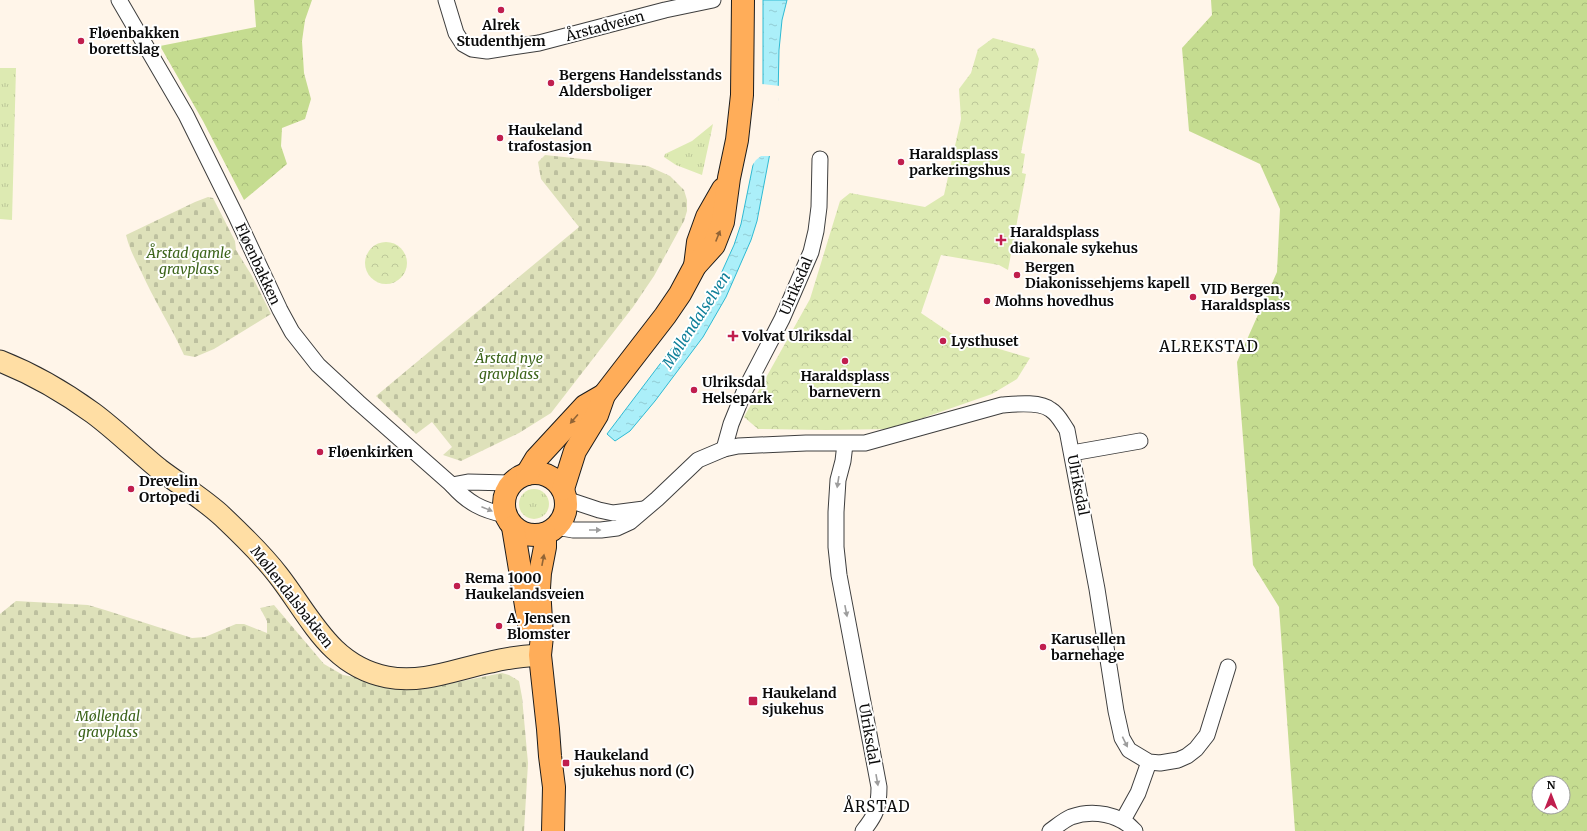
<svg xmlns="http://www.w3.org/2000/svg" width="1587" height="831" font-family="Merriweather,serif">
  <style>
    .grass { fill: url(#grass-tufts) }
    .forest { fill: url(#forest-crowns); fill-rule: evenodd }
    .cemetery { fill: url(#cemetery-stones) }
    .park { fill: url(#park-crowns) }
    .water { fill: url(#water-ripples); stroke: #2fbad3 }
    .pier { fill: #fff5e9 }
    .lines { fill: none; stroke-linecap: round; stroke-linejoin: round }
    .street-casing { stroke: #3e3e3e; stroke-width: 17 }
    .secondary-casing { stroke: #2d2d2d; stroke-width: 23 }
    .primary-casing { stroke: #1c1c1c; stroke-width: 24 }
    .street { stroke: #fff; stroke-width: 15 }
    .secondary { stroke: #ffdea4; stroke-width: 21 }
    .primary { stroke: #ffad59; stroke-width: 22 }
    .oneway { fill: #916436 }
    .oneway2 { fill: #9d9d9d }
    .poi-dot { fill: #c01e4e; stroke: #fff; stroke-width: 1.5 }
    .labels { text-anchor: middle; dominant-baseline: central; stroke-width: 4; stroke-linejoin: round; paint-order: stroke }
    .poi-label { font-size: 14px; font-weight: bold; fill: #0b0b0b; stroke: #fff; text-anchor: start }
    .street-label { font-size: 14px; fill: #0b0b0b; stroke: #fff }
    .park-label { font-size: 14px; font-style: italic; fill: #3c641a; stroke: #fff }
    .water-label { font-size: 15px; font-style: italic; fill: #10809a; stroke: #fff }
    .neighbourhood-label { font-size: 15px; letter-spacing: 1px; fill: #0b0b0b; stroke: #fff }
  </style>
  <defs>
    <pattern id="grass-tufts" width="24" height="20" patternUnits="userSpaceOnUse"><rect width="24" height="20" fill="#ddeab2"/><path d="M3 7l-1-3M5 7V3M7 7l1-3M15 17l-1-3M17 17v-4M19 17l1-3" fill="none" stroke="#bcc798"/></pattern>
    <pattern id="forest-crowns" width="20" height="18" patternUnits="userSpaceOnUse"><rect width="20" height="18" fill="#c5dc90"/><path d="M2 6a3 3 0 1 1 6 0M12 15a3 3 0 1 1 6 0" fill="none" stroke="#a8bb7b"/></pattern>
    <pattern id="cemetery-stones" width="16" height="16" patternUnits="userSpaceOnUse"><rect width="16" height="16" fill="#dee1ba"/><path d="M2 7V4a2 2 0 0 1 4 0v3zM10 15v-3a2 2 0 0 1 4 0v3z" fill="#bdc09f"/></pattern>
    <pattern id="park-crowns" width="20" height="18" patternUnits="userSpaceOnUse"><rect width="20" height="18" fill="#ddeab2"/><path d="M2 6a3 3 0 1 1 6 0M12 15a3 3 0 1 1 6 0" fill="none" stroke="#bcc798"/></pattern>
    <pattern id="water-ripples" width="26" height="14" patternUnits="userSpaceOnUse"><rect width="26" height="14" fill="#abeff9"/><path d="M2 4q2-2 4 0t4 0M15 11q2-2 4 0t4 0" fill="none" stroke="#92ccd4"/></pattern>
  </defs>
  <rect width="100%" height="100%" fill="#fff5e9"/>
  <!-- grass -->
  <g class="grass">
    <path d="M0,68H16L12,220L0,219Z"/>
    <path d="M713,124L702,175L676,165L664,157L665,154L692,141Z"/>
    <circle cx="534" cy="504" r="15"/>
  </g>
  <!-- forest -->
  <g class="forest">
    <path d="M254,0H312L305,20L302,41L304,73L311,99L305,119L282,128L281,146L287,164L244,200L203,121L160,46L256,27Z"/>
    <path d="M1211,0H1587V831H1295L1279,607L1253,565L1237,362L1277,272L1280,209L1260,164L1189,131L1182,48L1212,15ZM1539,783H1563V807H1539Z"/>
  </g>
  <!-- cemetery -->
  <g class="cemetery">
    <path d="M545,155L648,166L670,176L684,190L687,200V211L684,221L654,276L633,307L551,413L519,433L461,461L443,455L452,447L432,422L416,434L376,396L579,227L541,179L538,162Z"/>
    <path d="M208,197L213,198L235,241L236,250L252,276L271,314L214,349L195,357L184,355C171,326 153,299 140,269C134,258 129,247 126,235L195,202Z"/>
    <path d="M16,601L88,605L105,610L192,638L205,637L236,624H244L267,633V621L260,608L274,605L324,664L343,675L360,678L384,686L401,689H422L502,673L509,675L519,681L522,697L528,763L524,831H0V614Z"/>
  </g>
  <!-- park -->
  <g class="park">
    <path d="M993,38L1035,49L1039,59L1021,153L1025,154L1022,173L1026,174L1008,270L999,265L941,255L921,313L955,336L1030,358L1017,379L992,394L891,429L826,430L758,429L744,417L810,299L840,201L850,193L925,207L944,195L961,119L959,89L971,73L978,49Z"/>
    <circle cx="386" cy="263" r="21"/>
  </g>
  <!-- water -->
  <path class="water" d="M763,0H787L782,20L779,50L778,97L774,132L757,221L751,240L726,297L703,337L655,401L630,431L615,441L607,434L710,298L734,245L741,224L753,165L763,92Z"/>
  <!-- pier -->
  <path class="pier" d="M761,84L780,86L776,132L772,156H761L756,160L751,167Z"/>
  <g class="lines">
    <defs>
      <g id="street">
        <path d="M119,0L186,115L236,216L280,310L292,332L318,365L358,402L452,485C468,503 482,510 505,515"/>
        <path d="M446,0L456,33L463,44L472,49L487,51L539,43L665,10L713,0"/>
        <path d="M845,444L843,461L838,480L836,512V547L839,575L879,787C879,807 876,815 863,831"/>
        <path d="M724,449L731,424L744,392L782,319L811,252L816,231L819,207L820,159"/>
        <path d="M1072,453L1140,441"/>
        <path d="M452,485L468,482L512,483"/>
        <path d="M566,499L599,510L613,513L644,509"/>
        <path d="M556,527L573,530H601L617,528L630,522L657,499L698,460L724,449L738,446L806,443H865L1002,405C1015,404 1040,401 1051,410C1058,414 1062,423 1067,430L1097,589L1116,711L1122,738L1129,750L1149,762L1160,763L1178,760L1187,756L1196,749L1207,735L1228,667"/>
        <path d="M1123,820L1138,793L1149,762"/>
        <path d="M1050,831C1057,826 1064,820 1071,817C1093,809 1120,814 1135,831"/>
      </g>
      <path id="secondary" d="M0,361C33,374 64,392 93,413C116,430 137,451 159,469C180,485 204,499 223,517C242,535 262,554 278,575C310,616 330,666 387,677C423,684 456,669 491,662C507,658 524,656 540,655"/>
      <g id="primary">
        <path d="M695,266L698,242L707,217L723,189"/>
        <circle cx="535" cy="504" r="31"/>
        <path d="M527,474L536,459L585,406L604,395"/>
        <path d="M563,489L575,451L597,415L604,395L665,316L680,294L695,266L714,245L723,222L729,178L737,140L742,95L743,0"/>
        <path d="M513,527L529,624"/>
        <path d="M545,534V547L540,573L539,588L542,636L540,655L548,729L550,756L554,787L553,831"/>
      </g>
    </defs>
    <!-- street casing -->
    <use href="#street" class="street-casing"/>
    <!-- secondary casing -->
    <use href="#secondary" class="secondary-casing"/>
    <!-- primary casing -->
    <use href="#primary" class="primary-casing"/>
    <!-- street -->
    <use href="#street" class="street"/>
    <!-- secondary -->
    <use href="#secondary" class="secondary"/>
    <!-- primary -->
    <use href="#primary" class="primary"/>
  </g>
  <!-- one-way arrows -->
  <defs><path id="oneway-solid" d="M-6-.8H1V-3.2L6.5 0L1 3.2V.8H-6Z"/></defs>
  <g class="oneway">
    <use href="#oneway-solid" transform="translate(718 236) rotate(-68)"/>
    <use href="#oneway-solid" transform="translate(574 419) rotate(131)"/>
    <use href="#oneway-solid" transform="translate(543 560) rotate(-79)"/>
  </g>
  <g class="oneway2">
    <use href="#oneway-solid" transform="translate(838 482) rotate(99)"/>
    <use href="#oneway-solid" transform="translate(487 509) rotate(22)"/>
    <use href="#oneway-solid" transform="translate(595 530)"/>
    <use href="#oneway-solid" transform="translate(846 611) rotate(79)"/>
    <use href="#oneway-solid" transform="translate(1125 742) rotate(64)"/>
    <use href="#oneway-solid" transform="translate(877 780) rotate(80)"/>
  </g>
  <!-- markers -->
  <g class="poi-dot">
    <circle cx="501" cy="10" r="4"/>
    <circle cx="81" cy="41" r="4"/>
    <circle cx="551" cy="83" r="4"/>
    <circle cx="500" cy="138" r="4"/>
    <circle cx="901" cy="162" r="4"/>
    <path d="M999 234h4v4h4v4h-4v4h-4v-4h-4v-4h4z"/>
    <circle cx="1017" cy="275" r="4"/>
    <circle cx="1193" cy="297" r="4"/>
    <circle cx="987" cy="301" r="4"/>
    <path d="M731 330h4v4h4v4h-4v4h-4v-4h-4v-4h4z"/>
    <circle cx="943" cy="341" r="4"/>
    <circle cx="845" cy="361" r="4"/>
    <circle cx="694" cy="390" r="4"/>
    <circle cx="320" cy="452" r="4"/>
    <circle cx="131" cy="489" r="4"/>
    <circle cx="457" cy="586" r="4"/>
    <circle cx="499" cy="626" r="4"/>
    <circle cx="1043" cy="647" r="4"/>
    <rect x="748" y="696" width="10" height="10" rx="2"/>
    <rect x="562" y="759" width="8" height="8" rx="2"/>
  </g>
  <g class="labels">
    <!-- poi labels -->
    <g class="poi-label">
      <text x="501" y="25" text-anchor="middle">Alrek<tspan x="501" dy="16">Studenthjem</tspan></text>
      <text x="89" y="33">Fløenbakken<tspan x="89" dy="16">borettslag</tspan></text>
      <text x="559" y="75">Bergens Handelsstands<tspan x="559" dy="16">Aldersboliger</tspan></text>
      <text x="508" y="130">Haukeland<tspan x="508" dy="16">trafostasjon</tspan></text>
      <text x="909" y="154">Haraldsplass<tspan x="909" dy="16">parkeringshus</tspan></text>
      <text x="1010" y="232">Haraldsplass<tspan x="1010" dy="16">diakonale sykehus</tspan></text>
      <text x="1025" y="267">Bergen<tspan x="1025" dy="16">Diakonissehjems kapell</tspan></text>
      <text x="1201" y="289">VID Bergen,<tspan x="1201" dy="16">Haraldsplass</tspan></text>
      <text x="995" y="301">Mohns hovedhus</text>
      <text x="742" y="336">Volvat Ulriksdal</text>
      <text x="951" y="341">Lysthuset</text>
      <text x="845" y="376" text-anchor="middle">Haraldsplass<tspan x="845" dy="16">barnevern</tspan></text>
      <text x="702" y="382">Ulriksdal<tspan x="702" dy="16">Helsepark</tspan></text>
      <text x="328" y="452">Fløenkirken</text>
      <text x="139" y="481">Drevelin<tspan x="139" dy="16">Ortopedi</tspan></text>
      <text x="465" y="578">Rema 1000<tspan x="465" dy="16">Haukelandsveien</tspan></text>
      <text x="507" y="618">A. Jensen<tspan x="507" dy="16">Blomster</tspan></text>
      <text x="1051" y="639">Karusellen<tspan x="1051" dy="16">barnehage</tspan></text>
      <text x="762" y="693">Haukeland<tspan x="762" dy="16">sjukehus</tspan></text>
      <text x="574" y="755">Haukeland<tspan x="574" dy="16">sjukehus nord (C)</tspan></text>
    </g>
    <!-- street labels -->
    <g class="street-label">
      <text transform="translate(605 26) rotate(-15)">Årstadveien</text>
      <text transform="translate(258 264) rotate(65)">Fløenbakken</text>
      <text transform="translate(796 286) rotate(-67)">Ulriksdal</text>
      <text transform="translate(1078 485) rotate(79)">Ulriksdal</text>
      <text transform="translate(292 597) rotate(52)">Møllendalsbakken</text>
      <text transform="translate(869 734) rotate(80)">Ulriksdal</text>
    </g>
    <!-- park labels -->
    <g class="park-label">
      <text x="189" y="253">Årstad gamle<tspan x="189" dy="16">gravplass</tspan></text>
      <text x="509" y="358">Årstad nye<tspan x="509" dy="16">gravplass</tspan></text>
      <text x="108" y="716">Møllendal<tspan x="108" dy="16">gravplass</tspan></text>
    </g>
    <!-- water labels -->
    <g class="water-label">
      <text transform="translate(696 320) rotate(-57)">Møllendalselven</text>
    </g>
    <!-- neighbourhood labels -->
    <g class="neighbourhood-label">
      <text x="1209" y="346">ALREKSTAD</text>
      <text x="877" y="806">ÅRSTAD</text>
    </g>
  </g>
  <!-- north arrow -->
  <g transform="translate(1551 795)"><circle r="19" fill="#ffffff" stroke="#9d9d9d"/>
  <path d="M0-3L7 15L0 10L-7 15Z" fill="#c01e4e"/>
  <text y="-6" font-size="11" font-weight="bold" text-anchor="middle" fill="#0b0b0b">N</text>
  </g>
</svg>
